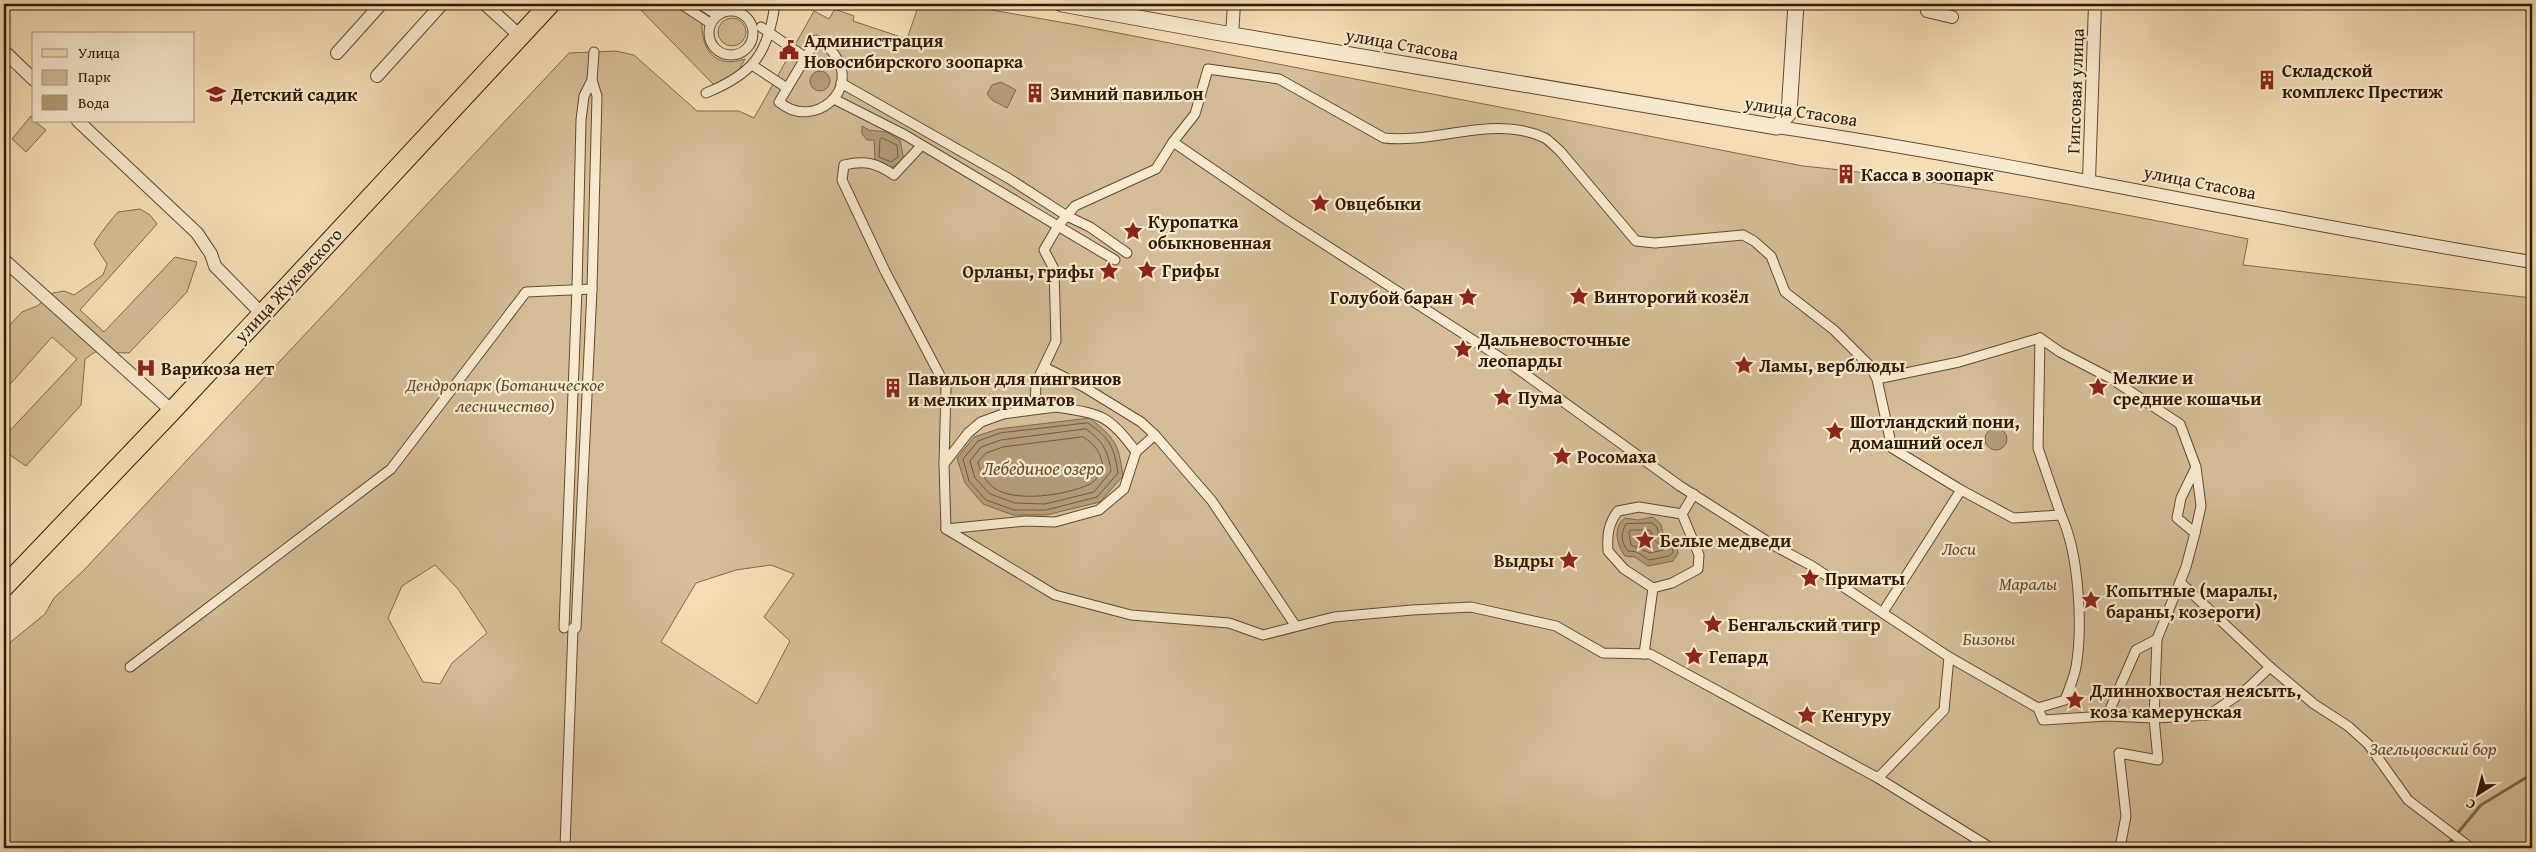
<svg xmlns="http://www.w3.org/2000/svg" width="2536" height="852" font-family="'Gentium Book Plus',serif">
  <style>
    .green { fill: #d4bd97; stroke: #826b4c; fill-rule: evenodd }
    .water { fill: #b29b78; stroke: #7e6748 }
    .lines { fill: none; stroke-linecap: round; stroke-linejoin: round }
    .shore { stroke: #725a3c; stroke-width: 1 }
    .stream { stroke: #7e6748; stroke-width: 3 }
    .pedestrian-casing { stroke: #624a2e; stroke-width: 11 }
    .minor-casing { stroke: #624a2e; stroke-width: 14 }
    .tertiary-casing { stroke: #624a2e; stroke-width: 17 }
    .primary-casing { stroke: #311901; stroke-width: 21 }
    .pedestrian { stroke: #f8ead0; stroke-width: 9 }
    .minor { stroke: #f8ead0; stroke-width: 12 }
    .tertiary { stroke: #f8ead0; stroke-width: 15 }
    .primary { stroke: #f5deb6; stroke-width: 19 }
    .labels { text-anchor: middle; dominant-baseline: central; stroke-width: 4.5; stroke-linejoin: round; paint-order: stroke }
    .poi-label { font-size: 18px; font-weight: bold; fill: #311901; stroke: #f8ead0; text-anchor: start }
    .street-label { font-size: 18px; fill: #311901; stroke: #f8ead0 }
    .park-label { font-size: 18px; font-style: italic; fill: #624a2e; stroke: #f8ead0 }
    .water-label { font-size: 19px; font-style: italic; fill: #654d31; stroke: #f8ead0 }
  </style>
  <rect width="100%" height="100%" fill="#f5deb6"/>
  <filter id="stains"><feTurbulence type="fractalNoise" baseFrequency=".004" numOctaves="4"/><feColorMatrix values="0 0 0 0 .2 0 0 0 0 .09 0 0 0 0 .02 0 0 0 .5 -.17"/></filter>
  <radialGradient id="worn" r=".72"><stop offset=".6" stop-color="#630" stop-opacity="0"/><stop offset="1" stop-color="#630" stop-opacity=".3"/></radialGradient>
  <!-- green -->
  <g class="green">
    <path d="M635,4H674L702,22C701,50 715,69 745,59L738,71L714,85Z"/>
    <path d="M919,4H957L1077,25L1803,166C1953,181 2100,209 2248,239L2243,265L2532,298V848H4V760L10,754L4,745V650L7,645L45,614L54,598L84,570L569,53L616,51L634,55L697,111H739L754,118L814,11L829,19L835,9L854,16L853,21L907,39ZM435,565L458,589L487,633L452,663L440,684L423,682L388,618L402,586ZM771,565L794,574L764,617L790,641L757,704L661,642L696,583L736,570Z"/>
    <circle cx="732" cy="32" r="14"/>
    <path d="M31,116L34,121L46,130L26,152L12,139Z"/>
    <path d="M140,209L150,215L157,224L80,310L104,332L175,257L197,262L187,292L129,353L95,352L85,359L81,405L26,466L4,451V437L77,359L52,337L4,391V331L22,312L37,306L53,293L64,291L74,295L103,275L107,264L94,244C96,239 113,217 118,212Z"/>
  </g>
  <!-- water -->
  <g class="water">
    <circle cx="820" cy="81" r="10"/>
    <path d="M1001,82L1016,90L1007,108L992,100L987,94L992,85Z"/>
    <path d="M862,126L869,130L886,132L900,140L904,161L891,168L875,161L874,140H867L862,134Z"/>
    <path d="M1090,418C1116,440 1118,442 1123,476L1100,502L1046,515H1013L983,504L965,483L957,458L974,437L998,429Z"/>
    <circle cx="1996" cy="439" r="11"/>
    <path d="M1653,517L1661,524L1663,533L1676,543L1678,553L1673,561L1648,566L1635,557L1625,556C1617,545 1612,528 1625,518L1638,520Z"/>
  </g>
  <g class="lines">
    <!-- shore -->
    <g class="shore">
      <path d="M882,138L897,145L898,157L891,162L879,157L880,140Z"/>
      <path d="M1088,423C1110,438 1114,447 1118,473L1097,497L1046,510H1014L986,500L969,481L963,459L978,441L1000,433Z"/>
      <path d="M1086,429C1103,441 1108,451 1111,471L1094,492L1045,504L1015,503L990,494L975,478L970,461L981,447L1001,440Z"/>
      <path d="M1083,437C1096,445 1101,453 1103,468C1101,474 1094,483 1088,485C1065,495 1016,503 994,488C986,482 980,472 978,462L986,453L1003,447Z"/>
      <path d="M1652,523L1657,527L1659,537L1672,546L1673,552L1669,556L1649,560L1637,552L1628,551C1621,542 1620,534 1626,524Z"/>
      <path d="M1631,530H1650L1654,540L1663,547V550L1650,553L1631,545L1629,533Z"/>
    </g>
    <!-- stream -->
    <path class="stream" d="M2445,848L2481,805L2532,774"/>
    <defs>
      <g id="pedestrian">
        <path d="M681,4L710,23"/>
        <path d="M700,4L717,15"/>
        <circle cx="731" cy="33" r="22"/>
        <path d="M761,27L805,57"/>
        <path d="M816,40C824,42 829,47 834,54C862,90 813,131 779,102Z"/>
        <path d="M752,65L787,88"/>
        <path d="M841,83L1008,178L1067,216L1090,227L1127,253"/>
        <path d="M706,93C753,74 768,54 775,4"/>
        <path d="M834,99L905,135L1115,260"/>
        <path d="M1173,142L1195,114L1208,69L1279,79L1384,138C1436,144 1495,114 1545,138C1550,141 1555,147 1560,151L1636,241L1655,243L1743,235L1754,241L1771,256L1785,292L1834,330L1870,366L1877,379L1892,448L1961,490"/>
        <path d="M921,146L894,175C876,163 866,160 844,165L842,180L885,271L946,387L944,463"/>
        <path d="M2040,338L2060,352L2110,378L2180,424L2196,467L2181,498L2177,518L2195,533L2201,506L2196,467"/>
        <path d="M2040,338L2038,448L2061,515"/>
        <path d="M1044,367L1084,387L1141,422L1155,435L1212,501L1295,625"/>
        <path d="M1877,379L1959,362L2040,338"/>
        <path d="M1056,407C1100,414 1109,414 1136,452L1124,489L1099,510L1055,522L1025,521L946,529L944,464L968,433L981,422L1003,414Z"/>
        <path d="M1035,409L1036,383L1056,341L1054,269L1044,250L1058,226L1075,206L1156,169L1173,142L1287,220L1518,369L1680,486L1773,545L1812,566L1949,657L2038,708L2043,720L2107,716L2136,650L2157,639L2186,567L2195,533"/>
        <path d="M1136,452L1155,435"/>
        <path d="M1682,514L1639,507L1618,511C1608,524 1607,535 1608,551L1624,569L1653,588L1672,583L1698,569L1699,555L1682,514L1694,494"/>
        <path d="M946,529L1055,595L1131,615L1229,623L1263,635L1334,617L1412,610L1471,607L1556,626L1603,653L1650,654L1878,778L1944,710L1949,657"/>
        <path d="M2180,582L2270,667L2314,704L2348,726L2368,744L2408,800L2471,848"/>
        <path d="M1883,612L1961,490L2013,518L2061,515C2079,553 2083,626 2076,667C2074,678 2069,689 2065,700L2038,708"/>
        <path d="M564,628L577,288L581,120L584,96L592,80L594,52"/>
        <path d="M576,628L592,289"/>
        <path d="M1644,654L1653,588"/>
        <path d="M130,667L391,469L526,292L592,289L597,96L592,80"/>
        <path d="M2107,716L2154,718L2209,715L2248,688L2270,667"/>
        <path d="M1878,778L1991,848"/>
        <path d="M565,848L573,628"/>
        <path d="M2120,848L2126,816L2119,753L2158,760L2154,718L2157,639"/>
      </g>
      <g id="minor">
        <path d="M485,4L520,36"/>
        <path d="M1930,4L1927,11L1952,17"/>
        <path d="M1232,35L1234,4"/>
        <path d="M4,51L34,80"/>
        <path d="M337,53L381,4"/>
        <path d="M377,76L442,4"/>
        <path d="M78,121L197,233L211,254L215,266L261,313"/>
        <path d="M1777,127C2030,165 2280,222 2532,262"/>
        <path d="M2089,180L2095,4"/>
        <path d="M4,260L172,411"/>
      </g>
      <path id="tertiary" d="M1062,4L1215,32L1777,127L1789,113L1796,4"/>
      <path id="primary" d="M4,587L172,411L550,4"/>
    </defs>
    <!-- pedestrian casing -->
    <use href="#pedestrian" class="pedestrian-casing"/>
    <!-- minor casing -->
    <use href="#minor" class="minor-casing"/>
    <!-- tertiary casing -->
    <use href="#tertiary" class="tertiary-casing"/>
    <!-- primary casing -->
    <use href="#primary" class="primary-casing"/>
    <!-- pedestrian -->
    <use href="#pedestrian" class="pedestrian"/>
    <!-- minor -->
    <use href="#minor" class="minor"/>
    <!-- tertiary -->
    <use href="#tertiary" class="tertiary"/>
    <!-- primary -->
    <use href="#primary" class="primary"/>
  </g>
  <!-- icons -->
  <defs>
    <symbol id="civic-bare" viewBox="-9 -9 18 18"><path d="M-.6-6.5H3V-4.5H.6V-3L4-1V1h2V6H-6V1h2V-1L-.6-3ZM-1.2 2.5V6h2.4V2.5Z" fill="#8f2418" stroke="#f8ead0" stroke-width="2.5" paint-order="stroke"/></symbol>
    <symbol id="building-bare" viewBox="-9 -9 18 18"><path d="M-4-6H4V6H1V3H-1V6H-4ZM-2.5-4.3h1.7v1.8h-1.7ZM.8-4.3h1.7v1.8H.8ZM-2.5-1h1.7V.8h-1.7ZM.8-1h1.7V.8H.8Z" fill="#8f2418" stroke="#f8ead0" stroke-width="2.5" paint-order="stroke"/></symbol>
    <symbol id="school-bare" viewBox="-9 -9 18 18"><path d="M0-5L7-2L0 1L-7-2ZM-4 1L0 2.5L4 1V4Q0 6-4 4Z" fill="#8f2418" stroke="#f8ead0" stroke-width="2.5" paint-order="stroke"/></symbol>
    <symbol id="sight-bare" viewBox="-9 -9 18 18"><path d="M0-6L1.8-2.2L6-1.7L2.9 1.2L3.7 5.4L0 3.3L-3.7 5.4L-2.9 1.2L-6-1.7L-1.8-2.2Z" fill="#8f2418" stroke="#f8ead0" stroke-width="2.5" paint-order="stroke"/></symbol>
    <symbol id="hospital-bare" viewBox="-9 -9 18 18"><path d="M-5-5h3v3.5h4V-5h3V5h-3V1.5h-4V5h-3Z" fill="#8f2418" stroke="#f8ead0" stroke-width="2.5" paint-order="stroke"/></symbol>
  </defs>
  <g fill-rule="evenodd">
    <use href="#civic-bare" x="775" y="36" width="28" height="28"/>
    <use href="#building-bare" x="2253" y="66" width="28" height="28"/>
    <use href="#building-bare" x="1021" y="79" width="28" height="28"/>
    <use href="#school-bare" x="202" y="80" width="28" height="28"/>
    <use href="#building-bare" x="1832" y="160" width="28" height="28"/>
    <use href="#sight-bare" x="1306" y="189" width="28" height="28"/>
    <use href="#sight-bare" x="1119" y="217" width="28" height="28"/>
    <use href="#sight-bare" x="1133" y="256" width="28" height="28"/>
    <use href="#sight-bare" x="1095" y="257" width="28" height="28"/>
    <use href="#sight-bare" x="1565" y="282" width="28" height="28"/>
    <use href="#sight-bare" x="1454" y="283" width="28" height="28"/>
    <use href="#sight-bare" x="1449" y="335" width="28" height="28"/>
    <use href="#sight-bare" x="1730" y="351" width="28" height="28"/>
    <use href="#hospital-bare" x="132" y="354" width="28" height="28"/>
    <use href="#sight-bare" x="2084" y="373" width="28" height="28"/>
    <use href="#building-bare" x="879" y="374" width="28" height="28"/>
    <use href="#sight-bare" x="1489" y="383" width="28" height="28"/>
    <use href="#sight-bare" x="1821" y="417" width="28" height="28"/>
    <use href="#sight-bare" x="1548" y="442" width="28" height="28"/>
    <use href="#sight-bare" x="1631" y="526" width="28" height="28"/>
    <use href="#sight-bare" x="1555" y="546" width="28" height="28"/>
    <use href="#sight-bare" x="1796" y="564" width="28" height="28"/>
    <use href="#sight-bare" x="2077" y="586" width="28" height="28"/>
    <use href="#sight-bare" x="1699" y="610" width="28" height="28"/>
    <use href="#sight-bare" x="1680" y="642" width="28" height="28"/>
    <use href="#sight-bare" x="2061" y="686" width="28" height="28"/>
    <use href="#sight-bare" x="1793" y="701" width="28" height="28"/>
  </g>
  <g class="labels">
    <!-- poi labels -->
    <g class="poi-label">
      <text x="804" y="40">Администрация<tspan x="804" dy="21">Новосибирского зоопарка</tspan></text>
      <text x="2282" y="70">Складской<tspan x="2282" dy="21">комплекс Престиж</tspan></text>
      <text x="1050" y="93">Зимний павильон</text>
      <text x="231" y="94">Детский садик</text>
      <text x="1861" y="174">Касса в зоопарк</text>
      <text x="1335" y="203">Овцебыки</text>
      <text x="1148" y="221">Куропатка<tspan x="1148" dy="21">обыкновенная</tspan></text>
      <text x="1162" y="270">Грифы</text>
      <text x="1094" y="271" text-anchor="end">Орланы, грифы</text>
      <text x="1594" y="296">Винторогий козёл</text>
      <text x="1453" y="297" text-anchor="end">Голубой баран</text>
      <text x="1478" y="339">Дальневосточные<tspan x="1478" dy="21">леопарды</tspan></text>
      <text x="1759" y="365">Ламы, верблюды</text>
      <text x="161" y="368">Варикоза нет</text>
      <text x="2113" y="377">Мелкие и<tspan x="2113" dy="21">средние кошачьи</tspan></text>
      <text x="908" y="378">Павильон для пингвинов<tspan x="908" dy="21">и мелких приматов</tspan></text>
      <text x="1518" y="397">Пума</text>
      <text x="1850" y="421">Шотландский пони,<tspan x="1850" dy="21">домашний осел</tspan></text>
      <text x="1577" y="456">Росомаха</text>
      <text x="1660" y="540">Белые медведи</text>
      <text x="1554" y="560" text-anchor="end">Выдры</text>
      <text x="1825" y="578">Приматы</text>
      <text x="2106" y="590">Копытные (маралы,<tspan x="2106" dy="21">бараны, козероги)</tspan></text>
      <text x="1728" y="624">Бенгальский тигр</text>
      <text x="1709" y="656">Гепард</text>
      <text x="2090" y="690">Длиннохвостая неясыть,<tspan x="2090" dy="21">коза камерунская</tspan></text>
      <text x="1822" y="715">Кенгуру</text>
    </g>
    <!-- street labels -->
    <g class="street-label">
      <text transform="translate(1402 44) rotate(10)">улица Стасова</text>
      <text transform="translate(2075 91) rotate(-88)">Гипсовая улица</text>
      <text transform="translate(1801 111) rotate(9)">улица Стасова</text>
      <text transform="translate(2200 182) rotate(11)">улица Стасова</text>
      <text transform="translate(288 285) rotate(-47)">улица Жуковского</text>
    </g>
    <!-- park labels -->
    <g class="park-label">
      <text x="505" y="384">Дендропарк (Ботаническое<tspan x="505" dy="21">лесничество)</tspan></text>
      <text x="1959" y="548">Лоси</text>
      <text x="2028" y="583">Маралы</text>
      <text x="1989" y="638">Бизоны</text>
      <text x="2433" y="748">Заельцовский бор</text>
    </g>
    <!-- water labels -->
    <g class="water-label">
      <text x="1043" y="468">Лебединое озеро</text>
    </g>
  </g>
  <!-- margin -->
  <rect width="2536" height="852" fill="none" stroke="#f5deb6" stroke-width="20"/>
  <rect x="5" y="5" width="2526" height="842" fill="none" stroke="#311901" stroke-width="2.5"/>
  <rect x="10" y="10" width="2516" height="832" fill="none" stroke="#311901"/>
  <!-- legend -->
  <rect x="32" y="32" width="162" height="90" fill="#f8ead0" stroke="#a8967d"/>
  <rect x="42" y="49" width="25" height="8" fill="#f5deb6" stroke="#a8967d"/>
  <text x="78" y="58" font-size="15" fill="#311901">Улица</text>
  <rect x="42" y="70" width="25" height="15" fill="#d4bd97" stroke="#a8967d"/>
  <text x="78" y="82" font-size="15" fill="#311901">Парк</text>
  <rect x="42" y="95" width="25" height="15" fill="#b29b78" stroke="#a8967d"/>
  <text x="78" y="108" font-size="15" fill="#311901">Вода</text>
  <!-- north arrow -->
  <g transform="translate(2478 794) rotate(216)" stroke="#f8ead0" stroke-width="4" paint-order="stroke">
  <path d="M0-4L9 19L0 12L-9 19Z" fill="#311901"/>
  <text y="-8" font-size="14" font-weight="bold" text-anchor="middle" fill="#311901">С</text>
  </g>
  <rect width="100%" height="100%" filter="url(#stains)"/>
  <rect width="100%" height="100%" fill="url(#worn)"/>
</svg>
